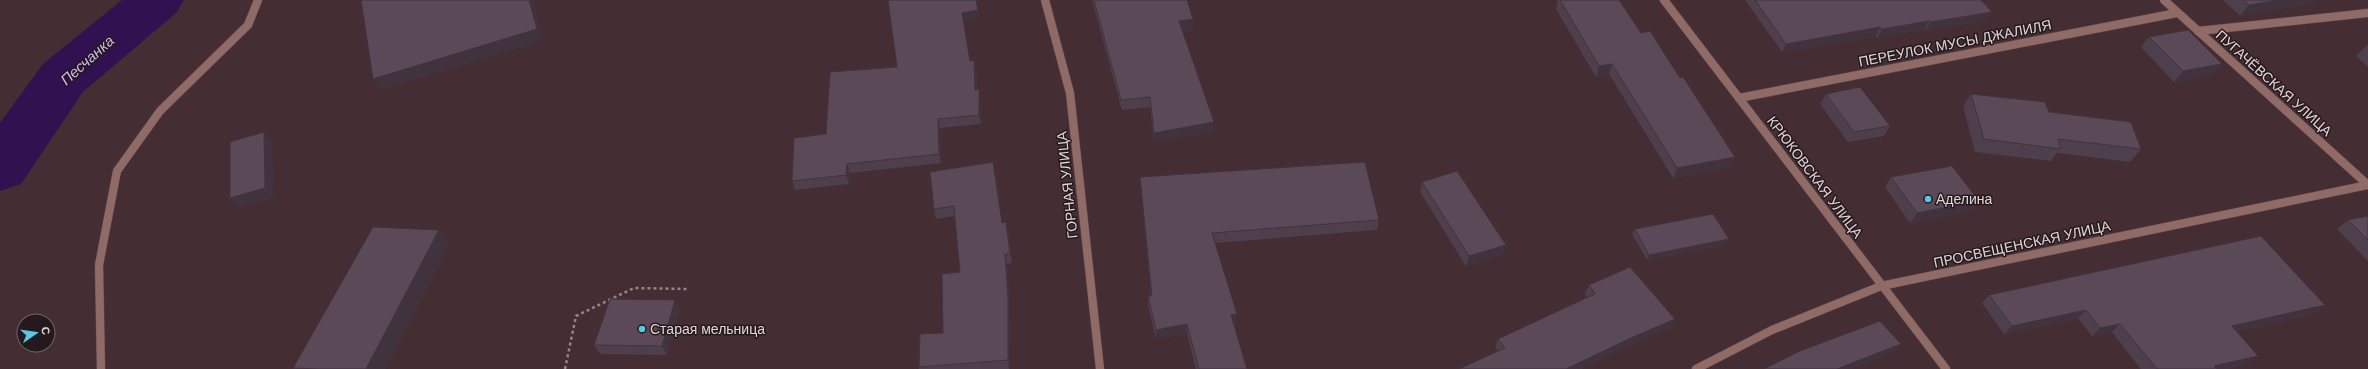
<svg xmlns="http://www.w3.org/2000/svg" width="2368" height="369" font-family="Arial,sans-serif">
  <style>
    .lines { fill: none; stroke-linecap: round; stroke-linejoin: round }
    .river { fill: #311150; fill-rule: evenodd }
    .service-casing { stroke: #614c52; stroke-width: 9 }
    .minor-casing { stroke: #614c52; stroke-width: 9 }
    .tertiary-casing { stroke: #614c52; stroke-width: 9 }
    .path { stroke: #978489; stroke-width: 2.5; stroke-dasharray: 3 3; stroke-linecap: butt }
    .service { stroke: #906b65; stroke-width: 8 }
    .minor { stroke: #906b65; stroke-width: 8 }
    .tertiary { stroke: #906b65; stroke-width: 8 }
    .wall { fill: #4e3f4c }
    .shaded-wall { fill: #40333e }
    .building { fill: #5b4958; stroke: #40333e }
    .poi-dot { fill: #59c8e5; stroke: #24191c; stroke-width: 1.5 }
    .labels { text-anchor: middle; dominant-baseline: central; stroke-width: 3; stroke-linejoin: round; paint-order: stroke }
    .street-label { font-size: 14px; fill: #e3d4d8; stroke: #24191c }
    .poi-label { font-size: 14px; fill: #e3d4d8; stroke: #24191c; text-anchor: start }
    .water-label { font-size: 15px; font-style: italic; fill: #d1baf3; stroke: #24191c }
  </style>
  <rect width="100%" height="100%" fill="#442e34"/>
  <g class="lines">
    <!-- river -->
    <path class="river" d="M122,0H184L176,13L83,92L21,184L0,191V123L43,64Z"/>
    <defs>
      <path id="service" d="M101,369L99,265L117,171L160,111L248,25L258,0"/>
      <g id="minor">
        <path d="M1045,0L1070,93L1100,369"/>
        <path d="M2164,0L2368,185"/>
        <path d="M2198,31L2368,13"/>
        <path d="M1739,98L2177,13"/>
        <path d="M1696,369L1772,330L1881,286L2368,185"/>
      </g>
      <path id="tertiary" d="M1664,0L1946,369"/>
    </defs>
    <!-- service casing -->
    <use href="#service" class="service-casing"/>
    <!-- minor casing -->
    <use href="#minor" class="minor-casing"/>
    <!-- tertiary casing -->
    <use href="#tertiary" class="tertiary-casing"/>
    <!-- path -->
    <path class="path" d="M565,369L576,316L634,288L687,289"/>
    <!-- service -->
    <use href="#service" class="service"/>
    <!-- minor -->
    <use href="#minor" class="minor"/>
    <!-- tertiary -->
    <use href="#tertiary" class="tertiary"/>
  </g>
  <!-- wall -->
  <g class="wall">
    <path d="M888,0L980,19L963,22L970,61L976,70L977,89H979L980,99L981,124L940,128L941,163L850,173L849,184L795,190L792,181L826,134L897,67Z"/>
    <path d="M1092,0H1187L1193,29L1182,31L1214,131L1154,142L1150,107L1122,110Z"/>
    <path d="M1558,0H1619L1641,33L1680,78L1735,157L1730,167L1673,178L1609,74L1596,77L1556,9Z"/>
    <path d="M1745,0H1981L1986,20L1925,31L1924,29L1877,38L1876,36L1782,52Z"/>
    <path d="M2223,0H2314L2312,3L2240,16Z"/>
    <path d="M2149,37L2213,74L2174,82L2141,47Z"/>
    <path d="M2368,45V67L2356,56L2366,46Z"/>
    <path d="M1826,94L1890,126L1884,136L1848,142L1820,104Z"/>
    <path d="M1971,94L2049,112L2141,149L2130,162L2057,153L2051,161L1975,152L1963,106Z"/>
    <path d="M930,172L1002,223L1008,232L1012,263L1007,264L1010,307L1009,369H919V367L943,333L960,272L954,216L936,219L934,209Z"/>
    <path d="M1140,177L1379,220L1377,230L1215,243L1236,324H1234L1247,369H1196L1187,333L1156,339L1148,306V296H1151L1141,187Z"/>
    <path d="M1891,177L1972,211L1910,223L1885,187Z"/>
    <path d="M1422,182L1506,245L1503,254L1466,266L1420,192Z"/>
    <path d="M2368,216V261L2337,229L2348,220Z"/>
    <path d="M1635,229L1729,239L1725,245L1647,260L1632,234Z"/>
    <path d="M449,244L385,369H294L293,368Z"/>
    <path d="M1589,285L1675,319L1670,327L1628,346L1580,369H1459L1498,351L1495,347L1498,339L1587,297L1585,294Z"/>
    <path d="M1989,295L2325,305L2315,314L2237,331L2248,364L2226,369H2141L2112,332L2092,336L2078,318L2004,334L1982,303Z"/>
    <path d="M680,309L667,355L600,354L594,345Z"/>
  </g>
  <!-- shaded-wall -->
  <g class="shaded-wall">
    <path d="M529,0H533L543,41L381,90L373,79Z"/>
    <path d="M2279,0H2314L2312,3L2240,16L2249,5Z"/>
    <path d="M978,10L980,19L963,22L962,13Z"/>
    <path d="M1992,12L1986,20L1925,31L1931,22Z"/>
    <path d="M1193,19V29L1179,31V21Z"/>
    <path d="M1929,21L1924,29L1877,38L1882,29Z"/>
    <path d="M1880,27L1876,36L1782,52L1786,44Z"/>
    <path d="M974,60L976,70L977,99L975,90Z"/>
    <path d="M1612,64L1609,74L1596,77L1599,66Z"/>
    <path d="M2222,64L2213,74L2174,82L2183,71Z"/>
    <path d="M979,89L980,99L981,124L979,115Z"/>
    <path d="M938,119L940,128L941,163L939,154Z"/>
    <path d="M1214,122V131L1154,142V133Z"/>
    <path d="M264,132L272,142L274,198L239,208L230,198Z"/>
    <path d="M1735,157L1730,167L1673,178L1677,168Z"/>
    <path d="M847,164L850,173L849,184L846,175Z"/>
    <path d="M1979,201L1972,211L1910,223L1917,213Z"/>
    <path d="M1006,222L1008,232L1012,263L1010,254Z"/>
    <path d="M439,230L449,244L385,369H366Z"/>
    <path d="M1729,239L1725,245L1647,260L1649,255Z"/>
    <path d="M1506,245L1503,254L1466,266L1469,256Z"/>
    <path d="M1005,254L1007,264L1010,307L1009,369L1008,360Z"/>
    <path d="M675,300L680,309L667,355L662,346Z"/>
    <path d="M2325,305L2315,314L2223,334L2232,326Z"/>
    <path d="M2086,310L2078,318L2004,334L2012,326Z"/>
    <path d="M1237,314L1236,324L1231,325V315Z"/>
    <path d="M1675,319L1670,327L1628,346L1580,369H1566L1633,337Z"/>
    <path d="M1187,324V333L1156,339V330Z"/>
    <path d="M2120,324L2112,332L2092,336L2100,328Z"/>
    <path d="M1901,344L1894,353L1852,369H1837Z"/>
    <path d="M2258,356L2248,364L2226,369H2210L2214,366Z"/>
  </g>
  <!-- building -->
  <g class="building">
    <path d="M361,0H529L537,29L373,79Z"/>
    <path d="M888,0H976L978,10L962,13L970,61L974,60L975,90L979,89V115L938,119L939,154L847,164L846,175L792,181L794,138L826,134L830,72L897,67Z"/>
    <path d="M1094,0H1187L1193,19L1179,21L1214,122L1154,133L1150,97L1121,100Z"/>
    <path d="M1560,0H1619L1641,33L1650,31L1680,78L1683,77L1735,157L1677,168L1612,64L1599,66Z"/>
    <path d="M1755,0H1981L1992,12L1931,22L1929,21L1882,29L1880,27L1786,44Z"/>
    <path d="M2243,0H2279L2249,5Z"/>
    <path d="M2188,30L2222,64L2183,71L2149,37Z"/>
    <path d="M1860,87L1890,126L1854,132L1826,94Z"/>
    <path d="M1971,94L2045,102L2049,112L2131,122L2141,149L2058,139L2060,149L1984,139Z"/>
    <path d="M264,132L265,188L230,198V142Z"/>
    <path d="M993,162L1002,223L1006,222L1010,254H1005L1008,297V360L919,367L920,334L943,333L942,274L960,272L954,206L934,209L930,172Z"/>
    <path d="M1365,162L1379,220L1212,233L1237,314L1231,315L1247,369H1199L1187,324L1156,330L1148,296H1152L1140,177Z"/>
    <path d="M1952,166L1979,201L1917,213L1891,177Z"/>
    <path d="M1457,171L1506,245L1469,256L1422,182Z"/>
    <path d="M1713,214L1729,239L1649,255L1635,229Z"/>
    <path d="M2368,216V240L2348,220Z"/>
    <path d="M373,227L439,230L366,369H319L293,368Z"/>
    <path d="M2261,236L2325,305L2232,326L2258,356L2214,366L2217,369H2157L2120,324L2100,328L2086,310L2012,326L1989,295Z"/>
    <path d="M1630,267L1675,319L1633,337L1566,369H1459L1505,348L1498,339L1595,294L1589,285Z"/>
    <path d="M610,299L675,300L662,346L594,345Z"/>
    <path d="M1880,321L1901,344L1837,369H1764L1800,351Z"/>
  </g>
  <!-- markers -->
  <g class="poi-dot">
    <circle cx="1928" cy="199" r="4"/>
    <circle cx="642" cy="329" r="4"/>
  </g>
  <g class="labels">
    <!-- street labels -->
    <g class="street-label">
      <text transform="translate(1955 43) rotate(-11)">ПЕРЕУЛОК МУСЫ ДЖАЛИЛЯ</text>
      <text transform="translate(2274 83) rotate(42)">ПУГАЧЁВСКАЯ УЛИЦА</text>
      <text transform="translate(1815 177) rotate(53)">КРЮКОВСКАЯ УЛИЦА</text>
      <text transform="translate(1067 185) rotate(-96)">ГОРНАЯ УЛИЦА</text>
      <text transform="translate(2022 244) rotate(-12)">ПРОСВЕЩЕНСКАЯ УЛИЦА</text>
    </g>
    <!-- poi labels -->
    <g class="poi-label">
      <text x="1936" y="199">Аделина</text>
      <text x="650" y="329">Старая мельница</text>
    </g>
    <!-- water labels -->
    <g class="water-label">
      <text transform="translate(87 60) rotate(-42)">Песчанка</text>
    </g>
  </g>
  <!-- north arrow -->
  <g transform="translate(36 333) rotate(77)"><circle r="19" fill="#24191c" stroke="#706467"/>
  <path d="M0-3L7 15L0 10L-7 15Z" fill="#59c8e5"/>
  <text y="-6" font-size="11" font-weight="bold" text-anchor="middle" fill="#e3d4d8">С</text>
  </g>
</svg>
